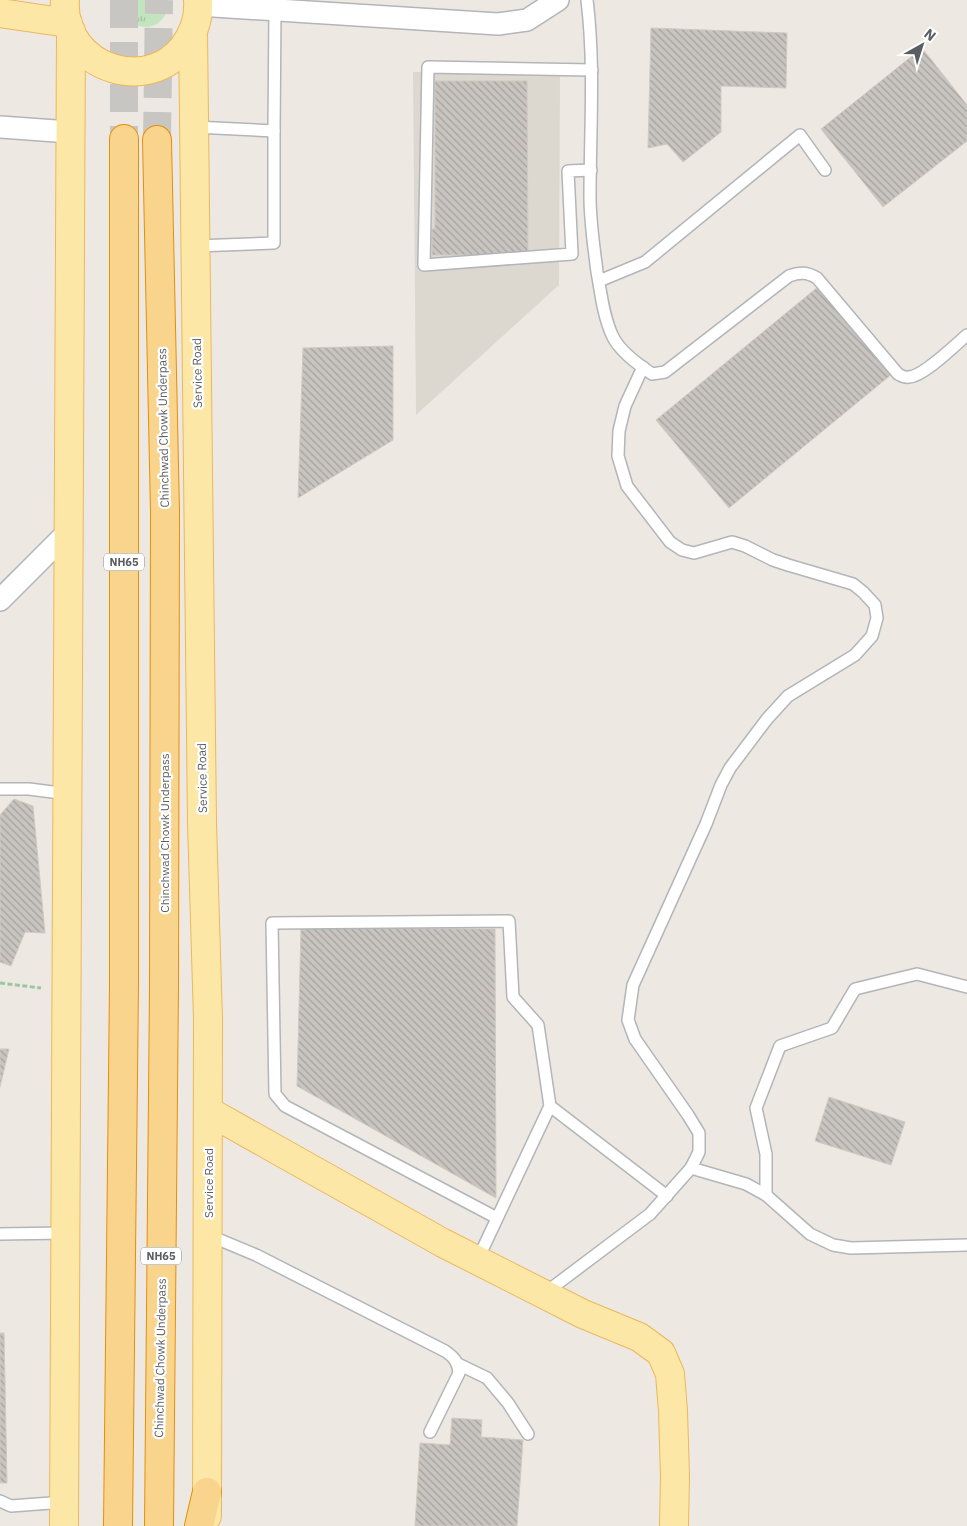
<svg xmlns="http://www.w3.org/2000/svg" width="967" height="1526" font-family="'IBM Plex Sans',sans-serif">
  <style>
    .education { fill: #dcd8d0 }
    .grass { fill: url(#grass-tufts) }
    .building { fill: url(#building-back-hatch); stroke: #d1cac0 }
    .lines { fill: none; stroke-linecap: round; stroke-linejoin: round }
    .highway-tunnel { stroke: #c8c6c2; stroke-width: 28; stroke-dasharray: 28 14; stroke-linecap: butt }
    .lane-casing { stroke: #b2b5b9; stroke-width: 14 }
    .street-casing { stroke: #b2b5b9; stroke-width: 24 }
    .primary-casing { stroke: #ecb75b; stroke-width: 30 }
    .highway-casing { stroke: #e78e08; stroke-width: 30 }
    .path { stroke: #99c7a2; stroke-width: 3; stroke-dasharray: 5 2.5; stroke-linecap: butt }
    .lane { stroke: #fff; stroke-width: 11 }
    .street { stroke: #fff; stroke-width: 21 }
    .primary { stroke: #fce7a7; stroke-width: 28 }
    .highway { stroke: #f9d48c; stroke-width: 28 }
    .labels { text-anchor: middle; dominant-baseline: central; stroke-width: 4.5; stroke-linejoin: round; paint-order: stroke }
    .shield { fill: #fff; stroke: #8c8e91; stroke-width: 1 }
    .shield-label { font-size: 11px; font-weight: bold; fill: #5a5e62 }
    .street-label { font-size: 12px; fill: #5a5e62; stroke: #fff }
  </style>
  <defs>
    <pattern id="grass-tufts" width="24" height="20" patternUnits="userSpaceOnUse" patternTransform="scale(1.25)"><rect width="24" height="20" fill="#c2e4bf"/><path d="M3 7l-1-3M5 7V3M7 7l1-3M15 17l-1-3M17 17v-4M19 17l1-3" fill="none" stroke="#a1bc9f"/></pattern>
    <pattern id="building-back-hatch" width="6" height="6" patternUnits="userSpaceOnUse" patternTransform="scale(1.25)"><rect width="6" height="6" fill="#c8c4bf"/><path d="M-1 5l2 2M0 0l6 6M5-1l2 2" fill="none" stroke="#a5a29f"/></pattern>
  </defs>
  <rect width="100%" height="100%" fill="#ede9e2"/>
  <!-- education -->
  <path class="education" d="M560,71L559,285L416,415L413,72Z"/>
  <!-- grass -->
  <path class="grass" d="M123,0H169C166,42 117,29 123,0Z"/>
  <!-- building -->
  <g class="building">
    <path d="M651,28L787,33L786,88L721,86V132L683,162L667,144L648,148Z"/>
    <path d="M922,48L967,105V141L883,207L821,129Z"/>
    <path d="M435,81H527L528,255H432V229H435Z"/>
    <path d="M819,286L892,374L729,508L656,420Z"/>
    <path d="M393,346V440L298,498L303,348Z"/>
    <path d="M14,799L33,806L45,933L25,932L11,966L0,962V815Z"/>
    <path d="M301,928L495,929L496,1198L297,1086Z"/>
    <path d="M0,1049H9L0,1087Z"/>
    <path d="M829,1097L905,1122L891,1165L815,1141Z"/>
    <path d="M0,1333H4L7,1483H0Z"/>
    <path d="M452,1418L482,1420L481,1437L523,1440L517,1526H415L420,1443L450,1445Z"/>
  </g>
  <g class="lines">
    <!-- highway-tunnel -->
    <g class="highway-tunnel">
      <path d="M124,0V139"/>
      <path d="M157,140L159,0"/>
    </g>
    <defs>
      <g id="lane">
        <path d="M587,0C595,65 590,131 590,197C590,222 594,247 597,272C601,293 603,315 612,335C619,351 638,364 652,374L665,372L789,276C800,272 807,272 817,278L898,374C902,376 905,378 909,377C924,376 954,346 967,335"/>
        <path d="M195,127L274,131L275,10"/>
        <path d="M591,170L568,171L572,254L424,265L428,67L592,70"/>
        <path d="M196,246L274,243V131"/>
        <path d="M599,281L645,262L800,135L825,170"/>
        <path d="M0,789H29L68,794"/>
        <path d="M550,1106L667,1196"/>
        <path d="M691,1168L746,1184L766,1195L810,1234L833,1245L851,1248L967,1245"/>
        <path d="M766,1195V1154L756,1108L780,1046L832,1028L855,989L917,974L967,987"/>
        <path d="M0,1234L66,1233"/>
        <path d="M208,1235L256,1255L445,1351C454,1357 458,1362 459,1373L430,1432"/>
        <path d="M477,1261L550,1106L538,1025L513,997L509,921L272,923L275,1094L285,1106L497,1218"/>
        <path d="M545,1293L650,1214L691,1168L699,1152V1133L688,1115L635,1039L628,1020L633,985L706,824L721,785L730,768L767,719L788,696L855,655L872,636L877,618L875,605L863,592L853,584L788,565L773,560L745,546L732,542L694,553L682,550L670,542L627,486L618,456L619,431L625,406L643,367"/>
        <path d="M458,1364L487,1378L508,1403L528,1434"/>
        <path d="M0,1501L11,1506L64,1502"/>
      </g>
      <g id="street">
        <path d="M198,5L498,24L527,20L558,0"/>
        <path d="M0,127L70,132"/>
        <path d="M0,600L69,531"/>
      </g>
      <g id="primary">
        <path d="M65,0C60,70 157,100 190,37C196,26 199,13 198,0"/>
        <path d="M0,13L68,23"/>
        <path d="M193,31L202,823L208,1019L207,1516"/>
        <path d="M208,1111L443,1243L583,1314L639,1337L661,1353L670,1374L673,1411L675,1476L674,1526"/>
        <path d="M64,1526L71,31"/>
      </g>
      <g id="highway">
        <path d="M157,140L165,512L164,986L159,1526"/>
        <path d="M118,1526L124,985V139"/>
        <path d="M199,1526L207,1492"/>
      </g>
    </defs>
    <!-- lane casing -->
    <use href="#lane" class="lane-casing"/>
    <!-- street casing -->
    <use href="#street" class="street-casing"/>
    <!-- primary casing -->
    <use href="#primary" class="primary-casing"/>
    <!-- highway casing -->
    <use href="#highway" class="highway-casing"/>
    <!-- path -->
    <path class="path" d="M0,983L41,988"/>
    <!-- lane -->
    <use href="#lane" class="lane"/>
    <!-- street -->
    <use href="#street" class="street"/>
    <!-- primary -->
    <use href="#primary" class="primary"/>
    <!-- highway -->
    <use href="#highway" class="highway"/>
  </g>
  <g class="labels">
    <!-- shield labels -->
    <g class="shield">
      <rect x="104" y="553.5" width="40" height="17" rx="4"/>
      <rect x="141" y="1247.5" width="40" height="17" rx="4"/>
    </g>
    <g class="shield-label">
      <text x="124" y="562">NH65</text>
      <text x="161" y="1256">NH65</text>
    </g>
    <!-- street labels -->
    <g class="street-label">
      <text transform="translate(197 373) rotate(-91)">Service Road</text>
      <text transform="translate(163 428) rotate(-91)">Chinchwad Chowk Underpass</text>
      <text transform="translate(202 778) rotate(-91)">Service Road</text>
      <text transform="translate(164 833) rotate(-90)">Chinchwad Chowk Underpass</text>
      <text transform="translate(208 1183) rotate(-90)">Service Road</text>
      <text transform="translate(160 1358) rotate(-89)">Chinchwad Chowk Underpass</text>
    </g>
  </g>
  <!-- north arrow -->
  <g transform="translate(922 45) rotate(39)" stroke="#ffffff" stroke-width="4" paint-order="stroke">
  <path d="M0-4L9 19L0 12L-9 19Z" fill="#5a5e62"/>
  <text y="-8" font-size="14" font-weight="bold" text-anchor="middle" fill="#5a5e62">N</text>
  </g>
</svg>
